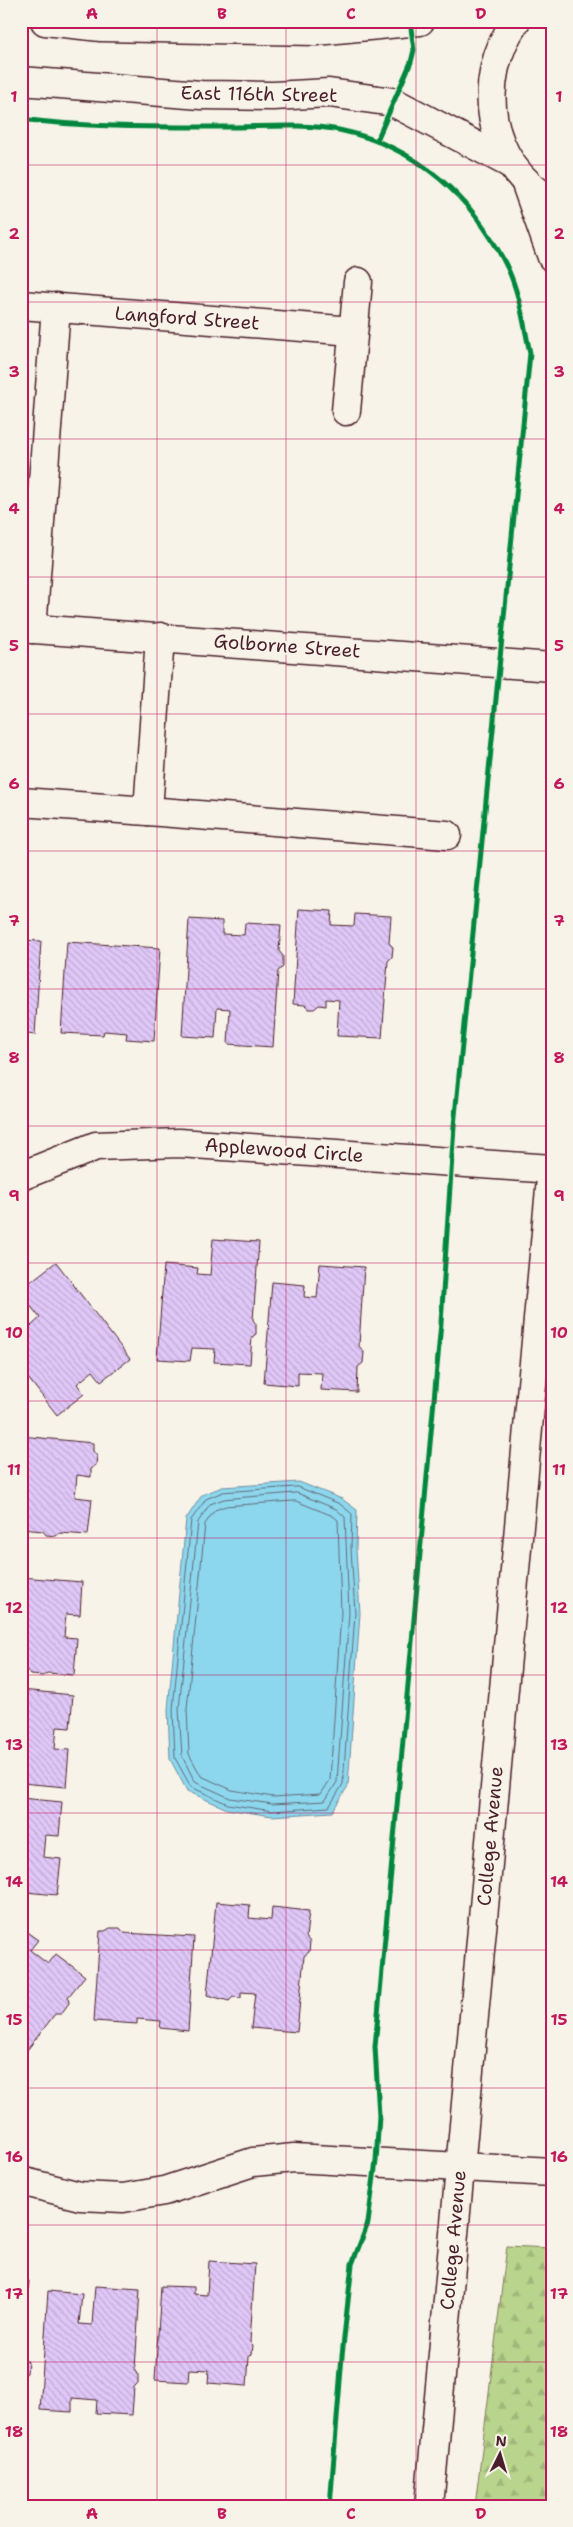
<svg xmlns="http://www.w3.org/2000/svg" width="573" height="2527" font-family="'Shantell Sans',sans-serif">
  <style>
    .forest { fill: url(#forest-firs); stroke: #827a5c }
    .water { fill: #8cd7ed; stroke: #728d9f }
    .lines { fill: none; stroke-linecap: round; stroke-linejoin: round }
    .shore { stroke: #646979; stroke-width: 1 }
    .building { fill: url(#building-back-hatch); stroke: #4a1f2b }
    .minor-casing { stroke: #4a1f2b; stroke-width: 31 }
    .major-casing { stroke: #4a1f2b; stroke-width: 31 }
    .minor { stroke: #f7f3e8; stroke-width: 28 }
    .major { stroke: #f7f3e8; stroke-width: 28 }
    .cycleway-casing { stroke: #f7f3e8; stroke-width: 8 }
    .cycleway { stroke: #00873e; stroke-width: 5 }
    .grid { fill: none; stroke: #c2185b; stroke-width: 1; stroke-opacity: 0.55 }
    .labels { text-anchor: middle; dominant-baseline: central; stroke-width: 4.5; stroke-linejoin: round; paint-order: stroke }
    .street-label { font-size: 19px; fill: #4a1f2b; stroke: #f7f3e8 }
    .neatline { fill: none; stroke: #c2185b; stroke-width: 2 }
    .grid-label { font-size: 16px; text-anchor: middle; font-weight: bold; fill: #c2185b }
  </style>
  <defs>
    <pattern id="forest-firs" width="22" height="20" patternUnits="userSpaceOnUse" patternTransform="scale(1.25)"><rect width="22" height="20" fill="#b9d48c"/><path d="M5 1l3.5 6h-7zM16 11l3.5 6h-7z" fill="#a1b679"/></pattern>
    <pattern id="building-back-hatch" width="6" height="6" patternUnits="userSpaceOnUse" patternTransform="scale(1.25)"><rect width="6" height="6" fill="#dfc7f7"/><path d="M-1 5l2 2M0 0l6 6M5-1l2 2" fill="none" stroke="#c1aad4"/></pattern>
  </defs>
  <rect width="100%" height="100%" fill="#f7f3e8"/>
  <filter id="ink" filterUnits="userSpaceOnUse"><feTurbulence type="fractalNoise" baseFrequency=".02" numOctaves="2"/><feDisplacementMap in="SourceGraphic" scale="10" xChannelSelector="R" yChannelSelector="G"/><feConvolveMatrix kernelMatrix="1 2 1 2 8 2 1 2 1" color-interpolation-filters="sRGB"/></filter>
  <g filter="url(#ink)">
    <!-- forest -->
    <path class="forest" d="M507,2246L552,2248V2506H475Z"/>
    <!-- water -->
    <path class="water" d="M299,1482L342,1499L357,1510L356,1549L360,1613L348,1786L332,1812L272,1816L227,1809L187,1791L170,1759L168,1709L186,1519L202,1495L222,1487Z"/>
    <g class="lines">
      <!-- shore -->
      <g class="shore">
        <path d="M298,1487L340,1504L352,1514L351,1549L355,1613L343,1784L329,1807L272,1811L228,1804L191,1787L175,1758L173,1709L191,1520L206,1499L223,1492Z"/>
        <path d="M297,1493L336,1509L345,1517L349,1613L337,1782L325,1801L272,1804L230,1798L195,1782L182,1756L179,1709L198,1522L210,1504L224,1499Z"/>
        <path d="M296,1501L333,1516L338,1520L341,1613L330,1780L321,1794L273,1797L232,1790L201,1776L189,1754L187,1709L205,1524L215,1510L226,1506Z"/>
      </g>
    </g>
    <!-- building -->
    <g class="building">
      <path d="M299,909L332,911L331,925L354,926L355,914L391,916L389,943L393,947L392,957L388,961L382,1038L337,1036L339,1000L326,999V1006L319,1005L314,1009H309L305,1005L293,1004Z"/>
      <path d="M189,919L222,921V934L244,935L245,923L281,925L279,951L283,956V967L278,971L273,1047L228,1044L230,1009L217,1008L215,1038L182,1036Z"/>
      <path d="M21,940L41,941L35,1035L21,1033Z"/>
      <path d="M67,942L160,948L154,1041L126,1039L127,1033L104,1031L103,1035L61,1033Z"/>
      <path d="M213,1239L259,1242L253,1320L256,1324V1334L252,1337L250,1364L214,1362L215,1349L192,1348L190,1361L157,1359L164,1265L198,1268L197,1274L210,1275Z"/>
      <path d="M56,1262L130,1359L101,1381L93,1371L77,1384L84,1394L57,1415L21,1369V1324L26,1320L31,1326L40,1318L21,1294V1289Z"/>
      <path d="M320,1264L364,1267L359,1346L364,1352L363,1363L358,1367L357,1392L321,1390L322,1373L298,1372V1386L264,1383L272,1282L305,1285L304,1297L317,1298Z"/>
      <path d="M21,1436L93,1443V1451L97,1456L96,1465L91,1469V1477L77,1475L75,1497L92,1499L88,1535L60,1533L56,1536L46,1535L43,1531L21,1529Z"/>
      <path d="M21,1577L82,1582L80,1615L66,1614L64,1637L77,1638L74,1675L47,1673L43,1676L31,1675L28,1671L21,1670Z"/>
      <path d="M21,1690L73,1695L70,1728L57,1727L55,1749L69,1750L66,1787L21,1783Z"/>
      <path d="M21,1798L62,1802L59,1836L45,1835L43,1857L61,1859L57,1895L25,1892L21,1895Z"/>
      <path d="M216,1902L250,1905L249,1918L271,1920L272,1907L309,1911L306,1937L310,1942L309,1952L304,1956L297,2032L251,2028L255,1993L241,1992V1998L233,1997L229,2001L207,1995Z"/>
      <path d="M21,1928L38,1940L30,1950L48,1964L56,1954L85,1976L68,1997L69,2003L61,2014H55L21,2058Z"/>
      <path d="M110,1928H120L124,1933L194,1937L188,2031L160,2028L161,2021L137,2019V2024L94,2021L100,1931H105Z"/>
      <path d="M209,2261L255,2264L250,2342L253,2345L252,2354L249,2357L247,2386L208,2383L209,2370L189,2369L188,2382L155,2380L161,2286L194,2287V2294L207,2295Z"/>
      <path d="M21,2281H29L23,2356L28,2362L27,2373L22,2377L21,2386Z"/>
      <path d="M95,2286L140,2289L135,2370L138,2374V2383L134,2387L132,2415L96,2413L97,2400L72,2398V2412L40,2410L48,2291L82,2294L79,2324L92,2325Z"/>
    </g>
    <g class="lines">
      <defs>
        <g id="minor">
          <path d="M21,305L353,331"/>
          <path d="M346,411L358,282"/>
          <path d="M21,628L552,667"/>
          <path d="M32,629L56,307"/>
          <path d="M160,637L148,811L447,835"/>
          <path d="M21,802L148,811"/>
          <path d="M21,1176L96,1146L179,1143L552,1169"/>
          <path d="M21,2181L80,2196L123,2198L164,2191L253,2162L294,2158L552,2172"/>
        </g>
        <g id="major">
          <path d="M45,21L101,27L316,31L420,21"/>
          <path d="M516,21C474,79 486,165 552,201"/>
          <path d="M21,81L201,95L273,96L329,93L393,102L511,164"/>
          <path d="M525,181L552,257"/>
          <path d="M429,2506L552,1167"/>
        </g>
      </defs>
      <!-- minor casing -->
      <use href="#minor" class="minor-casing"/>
      <!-- major casing -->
      <use href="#major" class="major-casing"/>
      <!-- minor -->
      <use href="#minor" class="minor"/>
      <!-- major -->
      <use href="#major" class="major"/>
      <defs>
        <g id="cycleway">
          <path d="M21,119C89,128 157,127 226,127C262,127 303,123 339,130C417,146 474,198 508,269C520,295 524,326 530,353L454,1126L441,1323L375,2047L379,2116L376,2161L368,2223L352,2264L342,2356L330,2506"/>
          <path d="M377,140L411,62L414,50L410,21"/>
        </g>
      </defs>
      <!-- cycleway casing -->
      <use href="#cycleway" class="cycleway-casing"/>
      <!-- cycleway -->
      <use href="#cycleway" class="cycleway"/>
    </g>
  </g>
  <!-- grid -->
  <path class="grid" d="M157,21V2506M286,21V2506M416,21V2506M21,165H552M21,302H552M21,439H552M21,577H552M21,714H552M21,851H552M21,989H552M21,1126H552M21,1263H552M21,1401H552M21,1538H552M21,1675H552M21,1813H552M21,1950H552M21,2088H552M21,2225H552M21,2362H552"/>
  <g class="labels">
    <!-- street labels -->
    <g class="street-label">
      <text transform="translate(259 94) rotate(1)">East 116th Street</text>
      <text transform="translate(187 318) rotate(4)">Langford Street</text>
      <text transform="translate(287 646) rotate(4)">Golborne Street</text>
      <text transform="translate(284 1150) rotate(4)">Applewood Circle</text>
      <text transform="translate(490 1836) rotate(-85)">College Avenue</text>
      <text transform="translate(453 2240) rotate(-85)">College Avenue</text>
    </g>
  </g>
  <!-- margin -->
  <rect width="573" height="2527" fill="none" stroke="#f7f3e8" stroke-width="55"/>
  <!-- north arrow -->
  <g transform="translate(500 2454) rotate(5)" stroke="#f7f3e8" stroke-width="4" paint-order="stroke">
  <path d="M0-4L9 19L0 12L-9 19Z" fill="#4a1f2b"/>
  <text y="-8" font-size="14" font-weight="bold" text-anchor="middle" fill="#4a1f2b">N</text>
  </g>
  <rect x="28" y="28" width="518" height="2472" class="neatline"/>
  <g class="grid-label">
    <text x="92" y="19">A</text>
    <text x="222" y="19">B</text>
    <text x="351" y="19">C</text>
    <text x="481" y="19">D</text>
    <text x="14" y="102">1</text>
    <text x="559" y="102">1</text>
    <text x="14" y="239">2</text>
    <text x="559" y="239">2</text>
    <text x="14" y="377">3</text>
    <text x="559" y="377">3</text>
    <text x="14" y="514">4</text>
    <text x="559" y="514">4</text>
    <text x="14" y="651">5</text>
    <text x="559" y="651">5</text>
    <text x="14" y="789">6</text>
    <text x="559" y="789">6</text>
    <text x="14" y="926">7</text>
    <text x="559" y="926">7</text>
    <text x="14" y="1063">8</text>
    <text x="559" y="1063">8</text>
    <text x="14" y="1201">9</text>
    <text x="559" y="1201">9</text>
    <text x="14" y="1338">10</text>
    <text x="559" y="1338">10</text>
    <text x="14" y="1475">11</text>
    <text x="559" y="1475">11</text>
    <text x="14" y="1613">12</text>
    <text x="559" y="1613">12</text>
    <text x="14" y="1750">13</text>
    <text x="559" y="1750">13</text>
    <text x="14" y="1887">14</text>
    <text x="559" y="1887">14</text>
    <text x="14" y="2025">15</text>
    <text x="559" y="2025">15</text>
    <text x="14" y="2162">16</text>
    <text x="559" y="2162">16</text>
    <text x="14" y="2299">17</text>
    <text x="559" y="2299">17</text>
    <text x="14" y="2437">18</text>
    <text x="559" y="2437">18</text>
    <text x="92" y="2519">A</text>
    <text x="222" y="2519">B</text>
    <text x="351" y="2519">C</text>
    <text x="481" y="2519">D</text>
  </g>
</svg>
